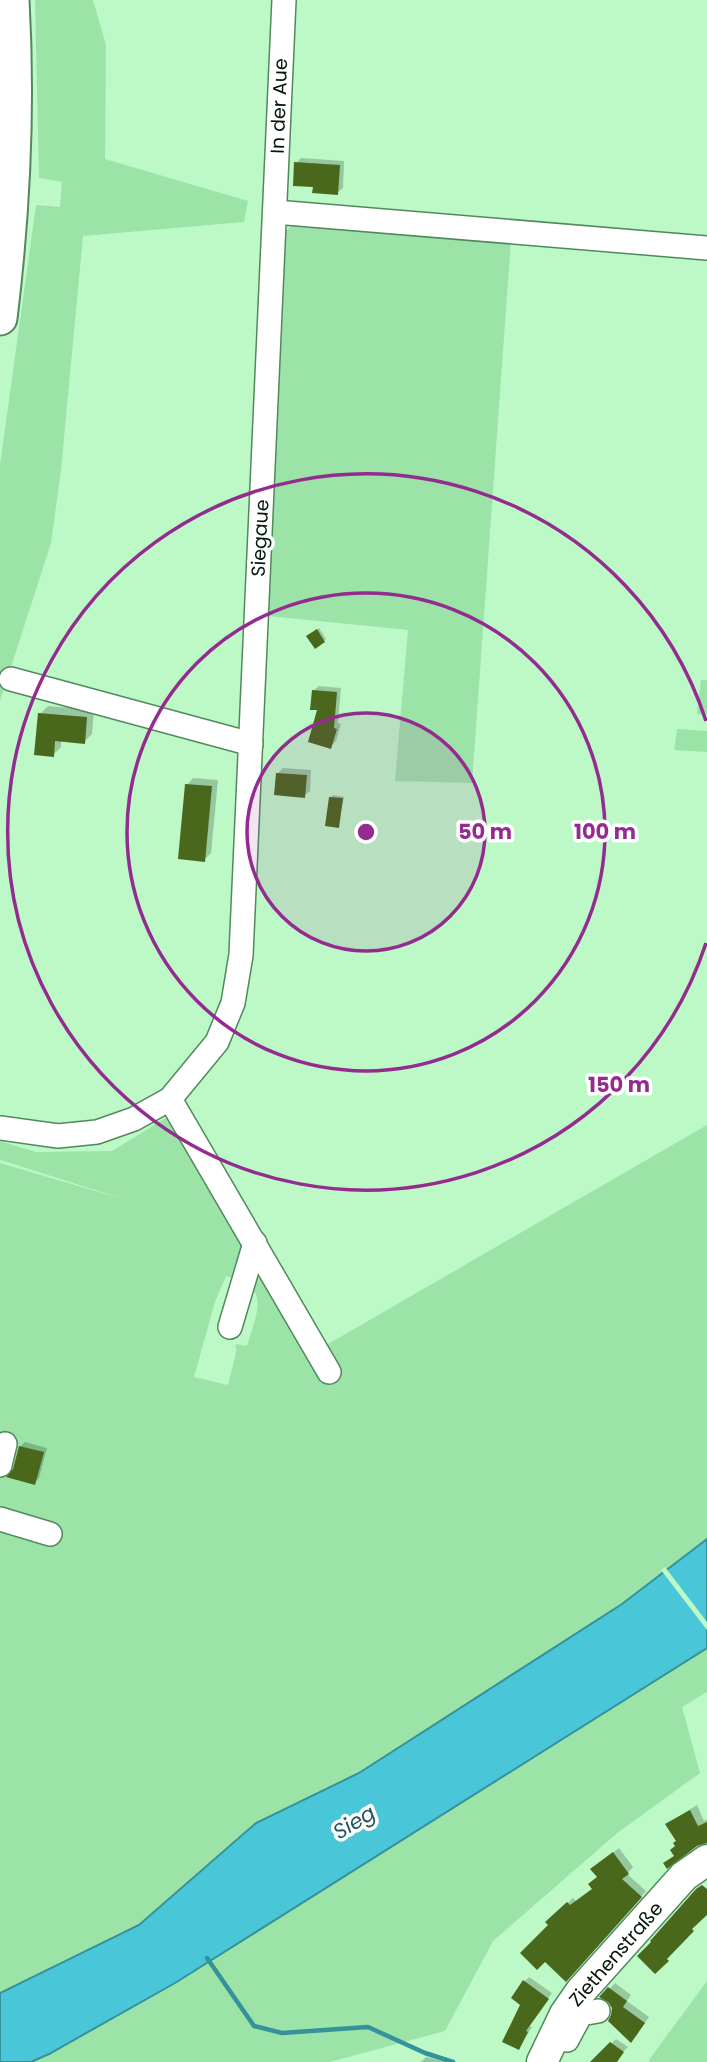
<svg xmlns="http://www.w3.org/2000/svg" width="707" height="2062" font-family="Poppins,sans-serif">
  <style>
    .green { fill: #9ce3a8; fill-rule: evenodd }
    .water { fill: #4ac6d9; stroke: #35929b; stroke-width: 2 }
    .pier { fill: #bdf9c7 }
    .shadow { fill: #0003 }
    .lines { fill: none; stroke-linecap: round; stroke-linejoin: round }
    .stream { stroke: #35929b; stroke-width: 4.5 }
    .building { fill: #49681b }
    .minor-casing { stroke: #51895c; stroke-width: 26 }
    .major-casing { stroke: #51895c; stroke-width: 33 }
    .highway-casing { stroke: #51895c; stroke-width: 37 }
    .minor { stroke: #fff; stroke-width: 23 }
    .major { stroke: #fff; stroke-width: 30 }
    .highway { stroke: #fff; stroke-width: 33 }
    .ring { fill: none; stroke: #942c90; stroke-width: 3.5 }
    .labels { text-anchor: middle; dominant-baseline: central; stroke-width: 7; stroke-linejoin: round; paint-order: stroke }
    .street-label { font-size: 19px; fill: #041a09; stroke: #fff }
    .water-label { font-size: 21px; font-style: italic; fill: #1f545c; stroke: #fff }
    .centre { fill: #942c90; stroke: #fff; stroke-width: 3.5 }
    .ring-label { font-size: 21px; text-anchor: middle; font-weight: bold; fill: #942c90; stroke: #fff; stroke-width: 7; stroke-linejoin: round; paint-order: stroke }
  </style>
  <rect width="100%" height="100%" fill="#bdf9c7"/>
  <!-- green -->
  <g class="green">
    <path d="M35,0H93L106,45L105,159L248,201L244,222L83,236L61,470L51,543L0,701V465L36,205L60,207L62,182L39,178Z"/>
    <path d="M294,222L511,240L472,783L395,781L408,630L268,616L283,235Z"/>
    <path d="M701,680H707V715L697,714Z"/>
    <path d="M677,729L707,731V752L674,750Z"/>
    <path d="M177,1111L316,1351L707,1125V1539L622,1604L359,1773L256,1823L139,1925L0,1993V1163L130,1201L0,1160V1141L36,1152L112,1151ZM226,1276C272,1287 257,1311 247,1346L236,1344L235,1348L237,1349L228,1385L194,1377L215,1302Z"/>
    <path d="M707,1648V1692L682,1707L700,1773L616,1834L493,1941L445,2031L330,2062H31L49,2054L175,1983Z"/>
    <path d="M707,1981V2062H650L649,2060Z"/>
  </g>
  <!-- water -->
  <path class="water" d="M707,1539V1648L175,1983L49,2054L31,2062H0V1993L139,1925L256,1823L359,1773L622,1604Z"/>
  <!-- pier -->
  <path class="pier" d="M665,1567L707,1622V1630L661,1570Z"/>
  <!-- shadow -->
  <g class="shadow">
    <path d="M301,158L344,161L343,188L337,193L314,186L296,163Z"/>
    <path d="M319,628L326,639L324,641L311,634Z"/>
    <path d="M319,686L341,688L338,723L341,724L336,741L331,746L313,691Z"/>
    <path d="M48,706L94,710L92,734L84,742L61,740V747L53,755L40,714Z"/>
    <path d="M283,768L311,770L310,791L304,796L278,773Z"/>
    <path d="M193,778L218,780L211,853L204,860L187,785Z"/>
    <path d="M333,795L344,797L338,826L331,797Z"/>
    <path d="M25,1442L47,1448L39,1478L34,1483L20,1447Z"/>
    <path d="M697,1805L704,1821L707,1819V1841L697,1844L665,1863L675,1855L678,1841L667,1824Z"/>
    <path d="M619,1848L633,1867L627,1874L646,1891L571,1974L550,1925L552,1917L573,1898L576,1901L594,1888L598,1877V1864Z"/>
    <path d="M529,1977L552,1993L529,2026L532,2027L519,2048L524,1982Z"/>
    <path d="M615,1983L631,1995L627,2001L649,2017L636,2036L609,2000L602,1997Z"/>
    <path d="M616,2039L628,2047L613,2062H593Z"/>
    <path d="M426,2057L447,2062H421Z"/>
  </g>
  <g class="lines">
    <!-- stream -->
    <path class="stream" d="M207,1958L254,2026L282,2033L368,2027L425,2053L453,2062"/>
  </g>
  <!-- building -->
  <g class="building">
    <path d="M294,162L340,165L338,195L312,193L313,187L293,186Z"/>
    <path d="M317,629L325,642L315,649L306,636Z"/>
    <path d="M312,690L337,692L334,728L337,729L331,749L308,742L317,710H310Z"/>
    <path d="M38,713L87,717L85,744L55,741L54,757L34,755Z"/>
    <path d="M276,773L307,775L305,798L274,795Z"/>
    <path d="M185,784L212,786L205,862L178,859Z"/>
    <path d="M329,797L343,798L339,828L325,826Z"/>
    <path d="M19,1446L44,1452L35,1485L6,1477L13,1469Z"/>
    <path d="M690,1810L698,1826L707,1822V1843L697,1846L667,1869L663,1863L674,1856L670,1850L675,1846L673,1843L676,1841L665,1824Z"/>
    <path d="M613,1852L629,1874L622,1879L642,1897L566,1982L545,1962L537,1970L520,1953L548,1925L545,1922L567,1902L570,1905L592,1889L588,1884L597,1877L590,1869Z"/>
    <path d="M702,1885L707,1889V1915L692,1929L694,1931L667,1959L669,1961L655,1974L637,1956L651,1942L650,1941L696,1889Z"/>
    <path d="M523,1980L549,1999L526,2031L528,2032L519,2050L502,2042L520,2005L511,1998Z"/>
    <path d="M608,1987L627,2001L623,2007L645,2023L631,2043L608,2021L611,2015L612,2008L608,2002L599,1997Z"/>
    <path d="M610,2042L624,2052L617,2062H590Z"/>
  </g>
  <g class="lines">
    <defs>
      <g id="minor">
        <path d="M275,212L707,248"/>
        <path d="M11,679L251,744"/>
        <path d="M170,1099L329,1372"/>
        <path d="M0,1128L58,1136L97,1132L134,1119L170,1099L217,1042L233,1003L241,955L284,0"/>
        <path d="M230,1327L255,1243"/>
        <path d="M0,1465L5,1444"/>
        <path d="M0,1519L50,1534"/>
        <path d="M567,2040L581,2014L598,2011"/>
      </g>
      <path id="major" d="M542,2062L565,2014L581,1991L684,1876L707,1860"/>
      <path id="highway" d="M0,318C13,213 18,106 12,0"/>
    </defs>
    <!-- minor casing -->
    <use href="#minor" class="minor-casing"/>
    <!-- major casing -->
    <use href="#major" class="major-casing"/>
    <!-- highway casing -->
    <use href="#highway" class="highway-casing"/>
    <!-- minor -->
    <use href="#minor" class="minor"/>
    <!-- major -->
    <use href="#major" class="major"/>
    <!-- highway -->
    <use href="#highway" class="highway"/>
  </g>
  <!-- distance rings -->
  <circle cx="366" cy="832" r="119" fill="#942c90" fill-opacity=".12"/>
  <g class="ring">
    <circle cx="366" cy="832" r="119"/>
    <circle cx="366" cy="832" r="239"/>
    <path d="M706 943A358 358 0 1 1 706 721"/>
  </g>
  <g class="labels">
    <!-- street labels -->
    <g class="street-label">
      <text transform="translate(279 106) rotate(-88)">In der Aue</text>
      <text transform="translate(260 538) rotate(-87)">Siegaue</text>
      <text transform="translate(616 1954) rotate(-49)">Ziethenstraße</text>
    </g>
    <!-- water labels -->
    <g class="water-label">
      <text transform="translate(354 1822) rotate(-31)">Sieg</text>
    </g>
  </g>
  <circle cx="366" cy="832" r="10" class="centre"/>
  <g class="ring-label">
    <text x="485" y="839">50 m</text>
    <text x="605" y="839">100 m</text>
    <text x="619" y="1092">150 m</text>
  </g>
</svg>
